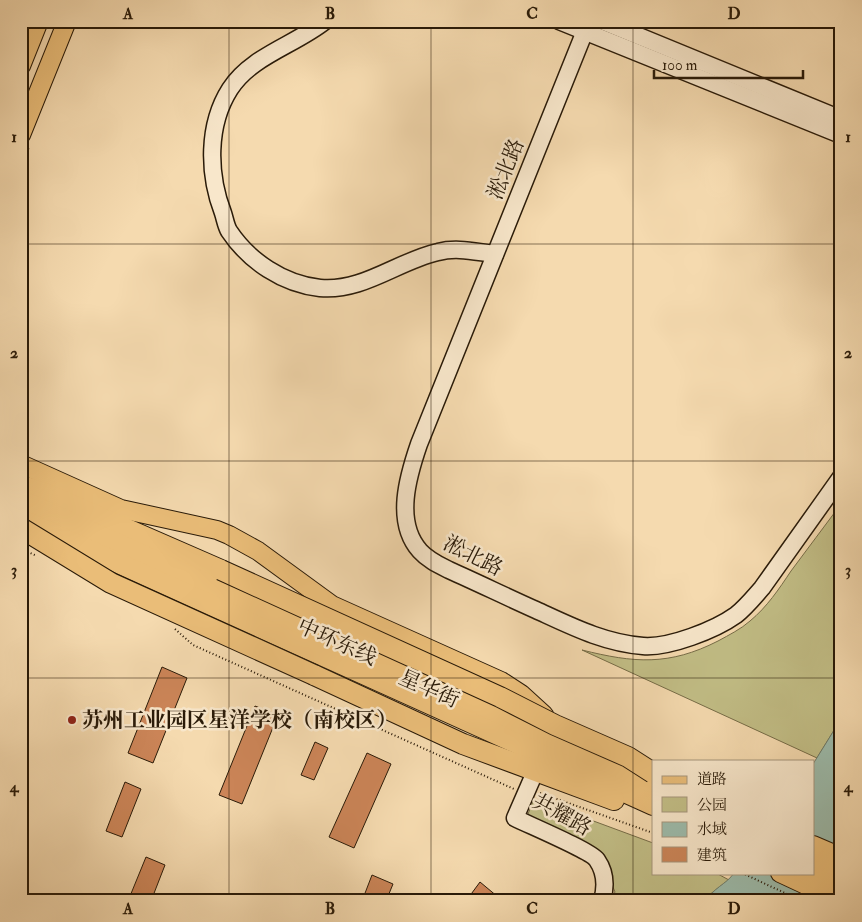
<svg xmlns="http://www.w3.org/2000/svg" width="862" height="922" font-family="'IM FELL Double Pica','Noto Serif SC',serif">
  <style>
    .green { fill: #c2be86; stroke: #766c47 }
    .water { fill: #9cbbab; stroke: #6e7b6a }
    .building { fill: #cc8558; stroke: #291a08 }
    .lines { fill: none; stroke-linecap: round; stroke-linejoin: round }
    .secondary-casing { stroke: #291a08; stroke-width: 19 }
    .primary-casing { stroke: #291a08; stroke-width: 20 }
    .highway-casing { stroke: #291a08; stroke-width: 22 }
    .path { stroke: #291a08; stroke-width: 2; stroke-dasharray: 1 2.5; stroke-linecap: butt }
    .secondary { stroke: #f8e7cb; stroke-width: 16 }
    .primary { stroke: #eabd78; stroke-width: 18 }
    .highway { stroke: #eabd78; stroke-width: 20 }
    .highway-bridge-casing { stroke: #291a08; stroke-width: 22; stroke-linecap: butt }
    .highway-bridge { stroke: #eabd78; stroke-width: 20 }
    .grid { fill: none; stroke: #291a08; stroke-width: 1; stroke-opacity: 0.55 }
    .poi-dot { fill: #8f2418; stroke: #f8e7cb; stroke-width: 2 }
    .labels { text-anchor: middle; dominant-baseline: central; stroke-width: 5; stroke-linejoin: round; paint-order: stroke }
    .street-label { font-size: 21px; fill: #291a08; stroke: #f8e7cb }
    .poi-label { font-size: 21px; font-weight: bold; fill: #291a08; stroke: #f8e7cb; text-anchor: start }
    .neatline { fill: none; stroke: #291a08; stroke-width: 2 }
    .grid-label { font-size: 16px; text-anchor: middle; font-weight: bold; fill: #291a08 }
  </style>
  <rect width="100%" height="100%" fill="#f5daaf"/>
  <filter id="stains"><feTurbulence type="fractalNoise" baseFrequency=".004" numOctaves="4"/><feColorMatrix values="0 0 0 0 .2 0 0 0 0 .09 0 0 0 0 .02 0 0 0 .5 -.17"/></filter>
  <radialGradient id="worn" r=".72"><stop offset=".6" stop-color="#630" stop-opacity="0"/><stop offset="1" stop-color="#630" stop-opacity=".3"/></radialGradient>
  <!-- green -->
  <g class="green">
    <path d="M841,504V719L817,758L582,650C634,663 669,666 718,641C729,635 741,629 750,621C767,607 779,589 791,571C808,549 824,526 841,504Z"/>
    <path d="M534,799L653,843V873H716L729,880L709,895L707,901H610L615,892L601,857L526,819Z"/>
  </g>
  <!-- water -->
  <path class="water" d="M841,719V901H707C711,889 727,884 734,873H813V764Z"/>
  <!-- building -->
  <g class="building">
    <path d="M162,667L187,678L153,763L128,753Z"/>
    <path d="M255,706L278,715L242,804L219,795Z"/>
    <path d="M315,742L328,748L314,780L301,775Z"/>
    <path d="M367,753L391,764L354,848L329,837Z"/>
    <path d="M125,782L141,789L122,837L106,831Z"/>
    <path d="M146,857L165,865L151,901H128Z"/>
    <path d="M372,875L393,884L386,901H362Z"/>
    <path d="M480,882L498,897L495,901H466Z"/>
  </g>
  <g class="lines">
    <defs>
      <g id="secondary">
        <path d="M325,21C295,45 251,56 230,89C207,125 208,174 223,213C225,219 226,226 229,231C249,261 283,284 320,288C363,292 398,261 438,252C457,247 476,252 495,254"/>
        <path d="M559,21L841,135"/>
        <path d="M589,21L419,444C408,476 394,522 420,551C428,560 439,565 449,570C478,583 507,597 536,610C571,626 604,643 643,646C669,648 715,630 736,615C746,607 754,597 762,588L841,477"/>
        <path d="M602,21L841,119"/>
        <path d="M539,763L515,818C529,825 591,851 597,860C606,873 606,887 602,901"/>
      </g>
      <g id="primary">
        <path d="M21,66L39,21"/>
        <path d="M21,135L67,21"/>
        <path d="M21,464L121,509L217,530L229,535L258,551L332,605L501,681L521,694L544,715"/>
        <path d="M813,845L841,857"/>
        <path d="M780,873L840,901"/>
      </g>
      <g id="highway">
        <path d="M21,485L49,495L221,570"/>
        <path d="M21,500L653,785"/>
        <path d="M21,519L653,805"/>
        <path d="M314,675L463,744L614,800"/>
        <path d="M813,858L841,870"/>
        <path d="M804,873L841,890"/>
      </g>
    </defs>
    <!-- secondary casing -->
    <use href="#secondary" class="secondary-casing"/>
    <!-- primary casing -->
    <use href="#primary" class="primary-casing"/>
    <!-- highway casing -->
    <use href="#highway" class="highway-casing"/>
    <!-- path -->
    <g class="path">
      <path d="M21,165L29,147"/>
      <path d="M21,549L37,556"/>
      <path d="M175,629L193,645L514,789"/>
      <path d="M540,793L653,833"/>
      <path d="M742,873L802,901"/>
    </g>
    <!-- secondary -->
    <use href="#secondary" class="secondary"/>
    <!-- primary -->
    <use href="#primary" class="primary"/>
    <!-- highway -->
    <use href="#highway" class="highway"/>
    <defs>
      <g id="highway-bridge">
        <path d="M21,528L111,583L314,675"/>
        <path d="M221,570L500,697L555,725L628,757L653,773"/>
      </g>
    </defs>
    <!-- highway-bridge casing -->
    <use href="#highway-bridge" class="highway-bridge-casing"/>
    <!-- highway-bridge -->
    <use href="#highway-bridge" class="highway-bridge"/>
  </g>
  <!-- grid -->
  <path class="grid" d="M229,21V901M431,21V901M633,21V901M21,244H841M21,461H841M21,678H841"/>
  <!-- markers -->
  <circle class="poi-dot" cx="72" cy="720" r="5"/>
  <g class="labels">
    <!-- street labels -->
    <g class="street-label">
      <text transform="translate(506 169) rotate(-68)">淞北路</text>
      <text transform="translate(473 556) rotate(27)">淞北路</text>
      <text transform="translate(337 642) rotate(24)">中环东线</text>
      <text transform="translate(429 689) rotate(24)">星华街</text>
      <text transform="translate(562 815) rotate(29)">共耀路</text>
    </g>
    <!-- poi labels -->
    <g class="poi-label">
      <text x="82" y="720">苏州工业园区星洋学校（南校区）</text>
    </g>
  </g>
  <!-- margin -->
  <rect width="862" height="922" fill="none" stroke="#f5daaf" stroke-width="55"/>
  <!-- legend -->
  <rect x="652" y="760" width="162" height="115" fill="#f8e7cb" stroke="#a5957d"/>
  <rect x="662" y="776" width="25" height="8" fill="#eabd78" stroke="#a5957d"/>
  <text x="697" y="784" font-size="15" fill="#291a08">道路</text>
  <rect x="662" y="797" width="25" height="15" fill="#c2be86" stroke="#a5957d"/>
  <text x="697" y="810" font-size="15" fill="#291a08">公园</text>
  <rect x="662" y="822" width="25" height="15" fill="#9cbbab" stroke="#a5957d"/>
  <text x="697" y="834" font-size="15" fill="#291a08">水域</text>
  <rect x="662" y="847" width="25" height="15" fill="#cc8558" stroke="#a5957d"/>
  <text x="697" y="860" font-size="15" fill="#291a08">建筑</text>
  <!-- scale -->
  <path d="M654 70v8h149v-8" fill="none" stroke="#291a08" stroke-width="2.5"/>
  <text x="662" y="70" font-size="15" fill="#291a08" stroke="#f8e7cb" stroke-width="4" paint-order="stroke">100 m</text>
  <rect x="28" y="28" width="806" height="866" class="neatline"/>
  <g class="grid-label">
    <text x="128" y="19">A</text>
    <text x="330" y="19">B</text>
    <text x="532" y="19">C</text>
    <text x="734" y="19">D</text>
    <text x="14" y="142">1</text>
    <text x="848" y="142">1</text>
    <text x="14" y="358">2</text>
    <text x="848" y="358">2</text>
    <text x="14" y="575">3</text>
    <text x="848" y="575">3</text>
    <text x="14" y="792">4</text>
    <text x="848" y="792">4</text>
    <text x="128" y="914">A</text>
    <text x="330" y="914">B</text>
    <text x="532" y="914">C</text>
    <text x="734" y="914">D</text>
  </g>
  <rect width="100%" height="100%" filter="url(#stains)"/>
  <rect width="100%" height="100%" fill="url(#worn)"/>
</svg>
